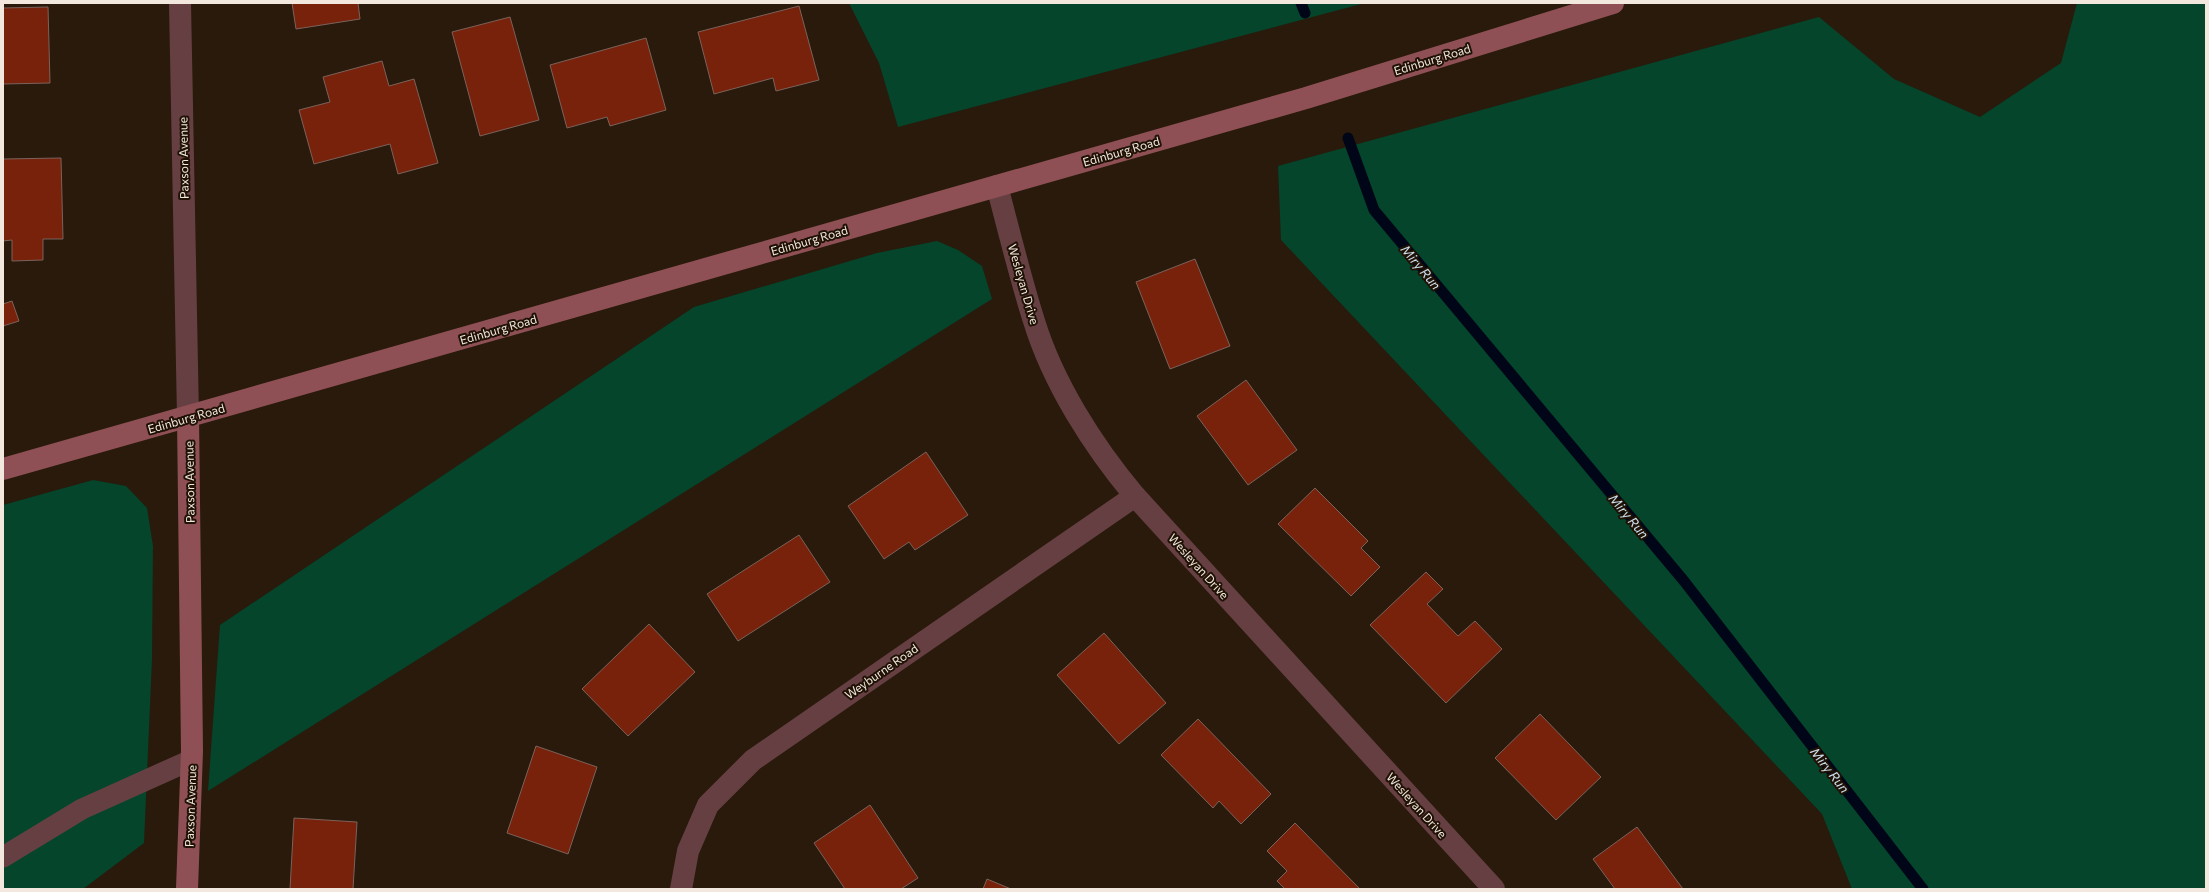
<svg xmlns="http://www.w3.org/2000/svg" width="2209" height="892" font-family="Commissioner,sans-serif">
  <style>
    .green { fill: #04452b }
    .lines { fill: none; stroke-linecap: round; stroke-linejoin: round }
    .stream { stroke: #000617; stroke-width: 11 }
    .building { fill: #78220b; stroke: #7b625b }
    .lane { stroke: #663f42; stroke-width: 21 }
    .street { stroke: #663f42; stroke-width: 22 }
    .secondary { stroke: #8f5055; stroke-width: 22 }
    .labels { text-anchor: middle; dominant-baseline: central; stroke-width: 4; stroke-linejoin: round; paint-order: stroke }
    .street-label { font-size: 12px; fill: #f2e8de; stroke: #1f1104 }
    .water-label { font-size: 13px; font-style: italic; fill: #cde0f0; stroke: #1f1104 }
  </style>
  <rect width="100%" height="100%" fill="#291a0b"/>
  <!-- green -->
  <g class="green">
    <path d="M849,3H1365L898,127L879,63Z"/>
    <path d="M2077,3H2206V889H1852L1822,814L1281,240L1278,166L1819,17L1894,79L1980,117L2061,63Z"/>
    <path d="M937,241L958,250L982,266L992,299L208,791L220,625L694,307L877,253Z"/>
    <path d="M93,480L126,486L147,508L153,546L152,659L144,843L83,889H3V505Z"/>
  </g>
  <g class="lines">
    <!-- stream -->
    <g class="stream">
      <path d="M1301,3L1305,13"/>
      <path d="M1348,138L1374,210L1684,581L1923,889"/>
    </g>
  </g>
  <!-- building -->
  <g class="building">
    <path d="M292,3H358L360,19L296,29Z"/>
    <path d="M799,6L819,80L776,91L773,78L714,94L698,32Z"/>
    <path d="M48,7L50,83L3,84V8Z"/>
    <path d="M510,17L539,120L480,136L452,32Z"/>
    <path d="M646,38L666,110L610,126L607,117L567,128L550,65Z"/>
    <path d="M382,61L389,86L414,79L438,163L398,174L390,144L314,164L299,110L330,102L323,77Z"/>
    <path d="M61,158L63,239H43V260L12,261V240L3,241V159Z"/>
    <path d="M1195,259L1230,346L1170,369L1136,282Z"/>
    <path d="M12,301L19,321L3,326V304Z"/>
    <path d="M1246,380L1297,450L1248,485L1197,416Z"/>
    <path d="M926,452L968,515L915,550L909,542L884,559L848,506Z"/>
    <path d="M1315,488L1368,541L1361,548L1380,567L1351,596L1278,524Z"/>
    <path d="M799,535L830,582L738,641L707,594Z"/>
    <path d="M1426,572L1443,589L1427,604L1458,636L1475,621L1502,649L1446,703L1370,625Z"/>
    <path d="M649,624L695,672L628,736L582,689Z"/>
    <path d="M1104,633L1166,703L1119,744L1057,675Z"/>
    <path d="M1540,714L1601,777L1556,820L1495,758Z"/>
    <path d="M1198,719L1271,794L1241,824L1219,801L1213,808L1161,755Z"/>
    <path d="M536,746L597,767L568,854L507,833Z"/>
    <path d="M870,805L918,878L901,889H845L814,843Z"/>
    <path d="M294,818L357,822L353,889H290Z"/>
    <path d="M1295,823L1360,889H1285L1277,881L1287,871L1267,851Z"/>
    <path d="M1637,827L1683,889H1615L1593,859Z"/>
    <path d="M987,879L1011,889H983Z"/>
  </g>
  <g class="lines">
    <!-- lane -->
    <path class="lane" d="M3,857L82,809L191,760"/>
    <!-- street -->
    <g class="street">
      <path d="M180,3L188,417"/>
      <path d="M997,186C1009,231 1020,277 1034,321C1053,383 1093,446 1135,496L1494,889"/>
      <path d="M681,889L688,851L708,805L753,760L1135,496"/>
    </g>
    <!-- secondary -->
    <g class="secondary">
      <path d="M3,469L1306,98L1613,3"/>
      <path d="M187,889L192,751L188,417"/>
    </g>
  </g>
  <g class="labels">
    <!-- street labels -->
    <g class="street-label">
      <text transform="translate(1432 59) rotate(-17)">Edinburg Road</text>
      <text transform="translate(1121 151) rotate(-16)">Edinburg Road</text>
      <text transform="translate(183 158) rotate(-91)">Paxson Avenue</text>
      <text transform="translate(809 240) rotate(-16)">Edinburg Road</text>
      <text transform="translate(1024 284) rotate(74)">Wesleyan Drive</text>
      <text transform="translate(498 329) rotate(-16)">Edinburg Road</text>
      <text transform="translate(186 418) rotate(-16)">Edinburg Road</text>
      <text transform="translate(189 482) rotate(-91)">Paxson Avenue</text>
      <text transform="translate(1199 566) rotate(48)">Wesleyan Drive</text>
      <text transform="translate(881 671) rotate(-35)">Weyburne Road</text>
      <text transform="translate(1417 805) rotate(48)">Wesleyan Drive</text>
      <text transform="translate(190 806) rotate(-88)">Paxson Avenue</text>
    </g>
    <!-- water labels -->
    <g class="water-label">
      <text transform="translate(1421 267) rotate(50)">Miry Run</text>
      <text transform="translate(1629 516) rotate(50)">Miry Run</text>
      <text transform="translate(1830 770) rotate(52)">Miry Run</text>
    </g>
  </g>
  <!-- border -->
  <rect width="2209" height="892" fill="none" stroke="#f2e8de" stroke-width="8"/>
</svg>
